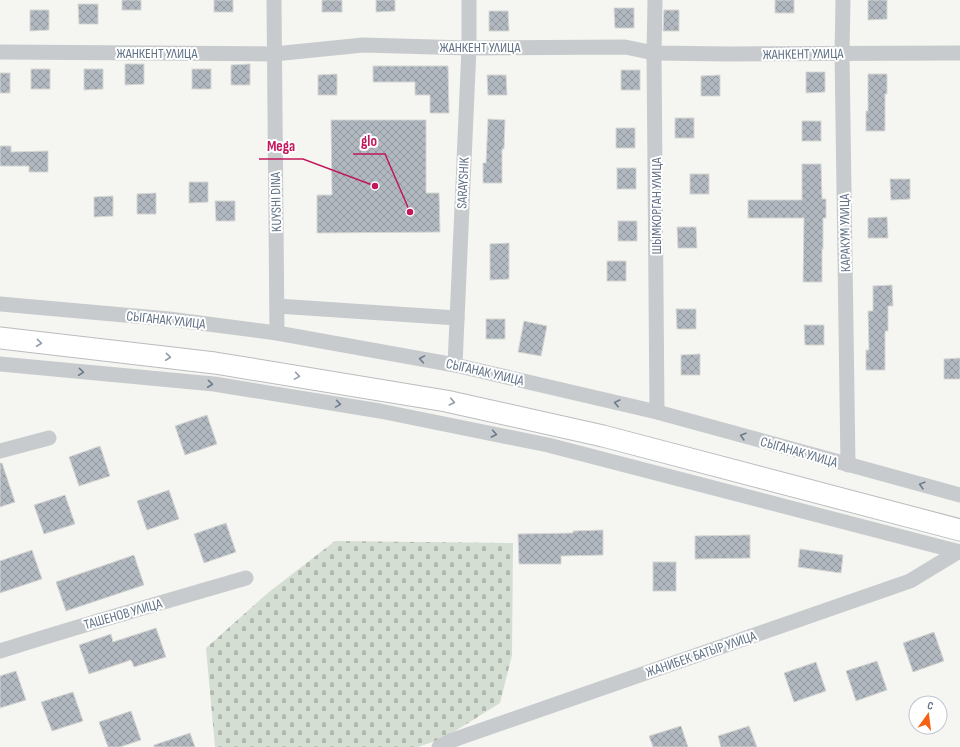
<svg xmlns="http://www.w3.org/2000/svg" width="960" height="747" font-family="'Sofia Sans Condensed',sans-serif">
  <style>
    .cemetery { fill: url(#cemetery-stones) }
    .building { fill: url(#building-cross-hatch); stroke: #d7d7d4 }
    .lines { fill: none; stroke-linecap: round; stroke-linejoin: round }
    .highway-casing { stroke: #b9bcbf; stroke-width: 23 }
    .minor { stroke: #c8cbce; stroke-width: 15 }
    .highway { stroke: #fff; stroke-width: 21 }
    .oneway { stroke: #909caa }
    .oneway2 { stroke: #6b7b8d }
    .labels { text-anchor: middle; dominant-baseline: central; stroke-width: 4; stroke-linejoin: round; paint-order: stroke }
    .street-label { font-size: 14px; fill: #617286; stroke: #fff }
    .leader { fill: none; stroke: #c2185b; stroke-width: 1.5 }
    .callout-dot { fill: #c2185b; stroke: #fff; stroke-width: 1.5 }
    .callout-label { font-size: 15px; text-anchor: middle; font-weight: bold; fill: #c2185b; stroke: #fff; stroke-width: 4; stroke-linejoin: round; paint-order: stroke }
  </style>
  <defs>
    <pattern id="cemetery-stones" width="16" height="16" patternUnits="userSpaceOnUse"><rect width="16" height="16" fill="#d5ded2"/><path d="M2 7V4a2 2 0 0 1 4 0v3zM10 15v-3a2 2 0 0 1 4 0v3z" fill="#b0b8b0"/></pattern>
    <pattern id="building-cross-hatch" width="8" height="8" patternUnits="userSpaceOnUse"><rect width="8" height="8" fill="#b1b8bf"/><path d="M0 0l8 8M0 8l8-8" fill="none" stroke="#939aa1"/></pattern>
  </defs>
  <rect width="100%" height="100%" fill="#f5f6f1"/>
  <!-- cemetery -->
  <path class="cemetery" d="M335,541L513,543L512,655L500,703L444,738L418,747H215L206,648L269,592Z"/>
  <!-- building -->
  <g class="building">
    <rect x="122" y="0" width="19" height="10"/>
    <rect x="214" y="0" width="19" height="12"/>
    <rect x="322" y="0" width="20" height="12"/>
    <path d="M376,0H395V11L376,12Z"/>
    <rect x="775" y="0" width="19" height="13"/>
    <path d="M868,0H887V19L868,20Z"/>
    <path d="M78,4H98V24H79Z"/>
    <path d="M614,8H634V28H615Z"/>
    <path d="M30,10H49V30L30,31Z"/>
    <path d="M664,10H679V31H663Z"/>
    <path d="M489,11H508L509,31H489Z"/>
    <path d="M125,64H144V84L125,85Z"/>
    <path d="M250,64V85H231V65Z"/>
    <path d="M373,66H448L449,113H430V95H415V82H373Z"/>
    <rect x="31" y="69" width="19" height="20"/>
    <path d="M84,69H103V89L84,90Z"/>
    <rect x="192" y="69" width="19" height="20"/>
    <rect x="621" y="70" width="19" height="20"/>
    <path d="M806,72H825V92L806,93Z"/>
    <rect x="0" y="73" width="10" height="20"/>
    <path d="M337,74V95H318V75Z"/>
    <path d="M868,74H887V94H885V131H866V111H868Z"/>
    <path d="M487,75H506L507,95H488Z"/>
    <path d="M720,75V96H701V76Z"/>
    <rect x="675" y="118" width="19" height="20"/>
    <path d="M488,119L505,120L504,149H502V183H483V163H486Z"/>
    <path d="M331,120H426V193H439L440,232L317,233V195H332Z"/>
    <rect x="802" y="121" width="19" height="20"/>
    <rect x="616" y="128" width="19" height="20"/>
    <path d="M0,146H11V152L48,151V172H29V166H0Z"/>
    <path d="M802,164H821L822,199H826V218H823V249H822V282H803L804,218H748V200H802Z"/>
    <rect x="617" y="168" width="19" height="21"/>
    <rect x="690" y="174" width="19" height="20"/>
    <path d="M890,179H910V199L891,200Z"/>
    <path d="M189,182H208V202L189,203Z"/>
    <path d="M156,193V214H137V194Z"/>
    <path d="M113,196V216L94,217V197Z"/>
    <path d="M215,201H235V221H216Z"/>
    <path d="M887,217L888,238H868V218Z"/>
    <rect x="618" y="221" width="19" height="20"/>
    <path d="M677,227H696L697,248H678Z"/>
    <path d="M509,243V279L490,280V244Z"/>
    <rect x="607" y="261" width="19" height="20"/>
    <path d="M892,285L893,306H888V331H885V370H866V350H869L868,311H873V286Z"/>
    <path d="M676,309H696V329H677Z"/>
    <rect x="486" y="319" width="19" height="20"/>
    <path d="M524,321L547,326L541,356L518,352Z"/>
    <path d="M804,325H824V345H805Z"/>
    <path d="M700,354V375H681V355Z"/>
    <path d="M960,358V379H944V359Z"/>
    <path d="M207,415L217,444L185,455L175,426Z"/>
    <path d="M100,446L110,476L79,486L69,457Z"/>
    <path d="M0,463H2L15,502L0,507Z"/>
    <path d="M169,490L179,519L147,530L137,501Z"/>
    <path d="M65,495L75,524L44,534L34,505Z"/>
    <path d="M226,523L236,552L204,563L194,534Z"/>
    <path d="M603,530V555L561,556V564H519L518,534L573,533V531Z"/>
    <path d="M750,535V558L695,559V536Z"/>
    <path d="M800,549L843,555L841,573L798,567Z"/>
    <path d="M32,550L42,579L0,593V561Z"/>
    <path d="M134,555L144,585L66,611L56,582Z"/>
    <rect x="653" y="562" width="23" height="29"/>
    <path d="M156,628L166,657L134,667L131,660L89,674L79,645L111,634L113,642Z"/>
    <path d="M934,632L944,661L913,672L903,643Z"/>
    <path d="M877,661L887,690L856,701L846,671Z"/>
    <path d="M816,662L826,691L794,702L784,673Z"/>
    <path d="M16,671L26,700L0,708V676Z"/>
    <path d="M73,692L83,721L52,731L41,702Z"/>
    <path d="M131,711L141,740L120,747H108L99,722Z"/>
    <path d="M681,726L688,747H653L649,736Z"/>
    <path d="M749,726L757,747H721L718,736Z"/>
    <path d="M190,733L195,747H154V745Z"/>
  </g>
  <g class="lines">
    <defs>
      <path id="highway" d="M0,338L215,363L446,401L603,436L960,530"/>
    </defs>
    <!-- highway casing -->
    <use href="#highway" class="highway-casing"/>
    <!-- minor -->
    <g class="minor">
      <path d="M274,0L277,333"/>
      <path d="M655,0L654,53L657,412"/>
      <path d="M843,0L842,53L848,465"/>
      <path d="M0,52L274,54L363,45L469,48L625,47L654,53L728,54L960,53"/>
      <path d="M0,304L169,319L277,333L455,365L657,412L960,495"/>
      <path d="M277,306L457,318"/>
      <path d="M0,364L214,384L380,411L548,445L960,552"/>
      <path d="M455,365L469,48V0"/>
      <path d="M0,451L49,438"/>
      <path d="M0,651C81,625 164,602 246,578"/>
      <path d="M439,747L450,741L910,581L958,552"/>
    </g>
    <!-- highway -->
    <use href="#highway" class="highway"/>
  </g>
  <!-- one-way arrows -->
  <defs><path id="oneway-chevron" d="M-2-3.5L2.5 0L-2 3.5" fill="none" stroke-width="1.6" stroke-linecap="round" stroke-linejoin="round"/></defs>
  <g class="oneway">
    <use href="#oneway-chevron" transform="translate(39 343) rotate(6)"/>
    <use href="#oneway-chevron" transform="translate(168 357) rotate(6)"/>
    <use href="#oneway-chevron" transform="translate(297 376) rotate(9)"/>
    <use href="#oneway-chevron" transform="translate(452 402) rotate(13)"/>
  </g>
  <g class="oneway2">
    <use href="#oneway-chevron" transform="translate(422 359) rotate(-170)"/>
    <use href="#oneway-chevron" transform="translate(81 372) rotate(6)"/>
    <use href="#oneway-chevron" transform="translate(210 384) rotate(6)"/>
    <use href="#oneway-chevron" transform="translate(617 403) rotate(-167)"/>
    <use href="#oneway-chevron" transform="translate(338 404) rotate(9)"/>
    <use href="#oneway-chevron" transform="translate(494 434) rotate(11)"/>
    <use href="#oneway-chevron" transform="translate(743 436) rotate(-164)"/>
    <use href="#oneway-chevron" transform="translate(922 485) rotate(-165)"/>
  </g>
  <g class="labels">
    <!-- street labels -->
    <g class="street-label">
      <text x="480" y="47">ЖАНКЕНТ УЛИЦА</text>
      <text x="157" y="53">ЖАНКЕНТ УЛИЦА</text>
      <text transform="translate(803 54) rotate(-1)">ЖАНКЕНТ УЛИЦА</text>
      <text transform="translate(463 183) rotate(-87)">SARAYSHIK</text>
      <text transform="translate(276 202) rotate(-91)">KUYSHI DINA</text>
      <text transform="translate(656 206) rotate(-90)">ШЫМКОРГАН УЛИЦА</text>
      <text transform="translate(845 233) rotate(-91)">КАРАКУМ УЛИЦА</text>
      <text transform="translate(166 320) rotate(6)">СЫГАНАК УЛИЦА</text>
      <text transform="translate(485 372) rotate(13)">СЫГАНАК УЛИЦА</text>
      <text transform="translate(799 452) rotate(16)">СЫГАНАК УЛИЦА</text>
      <text transform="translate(123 614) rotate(-16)">ТАШЕНОВ УЛИЦА</text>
      <text transform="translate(701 654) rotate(-19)">ЖАНИБЕК БАТЫР УЛИЦА</text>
    </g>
  </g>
  <!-- callouts -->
  <path class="leader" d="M410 212L385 154H353M375 186L303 159H259"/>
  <g class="callout-dot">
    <circle cx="410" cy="212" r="4"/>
    <circle cx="375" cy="186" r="4"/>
  </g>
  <g class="callout-label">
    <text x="369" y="146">glo</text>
    <text x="281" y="151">Mega</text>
  </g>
  <!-- north arrow -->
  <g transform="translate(928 715) rotate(14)"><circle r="19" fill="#ffffff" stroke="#c0c7cf"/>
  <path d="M0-3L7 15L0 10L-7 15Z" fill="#f56013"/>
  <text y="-6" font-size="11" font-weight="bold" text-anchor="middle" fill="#617286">С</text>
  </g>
</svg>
